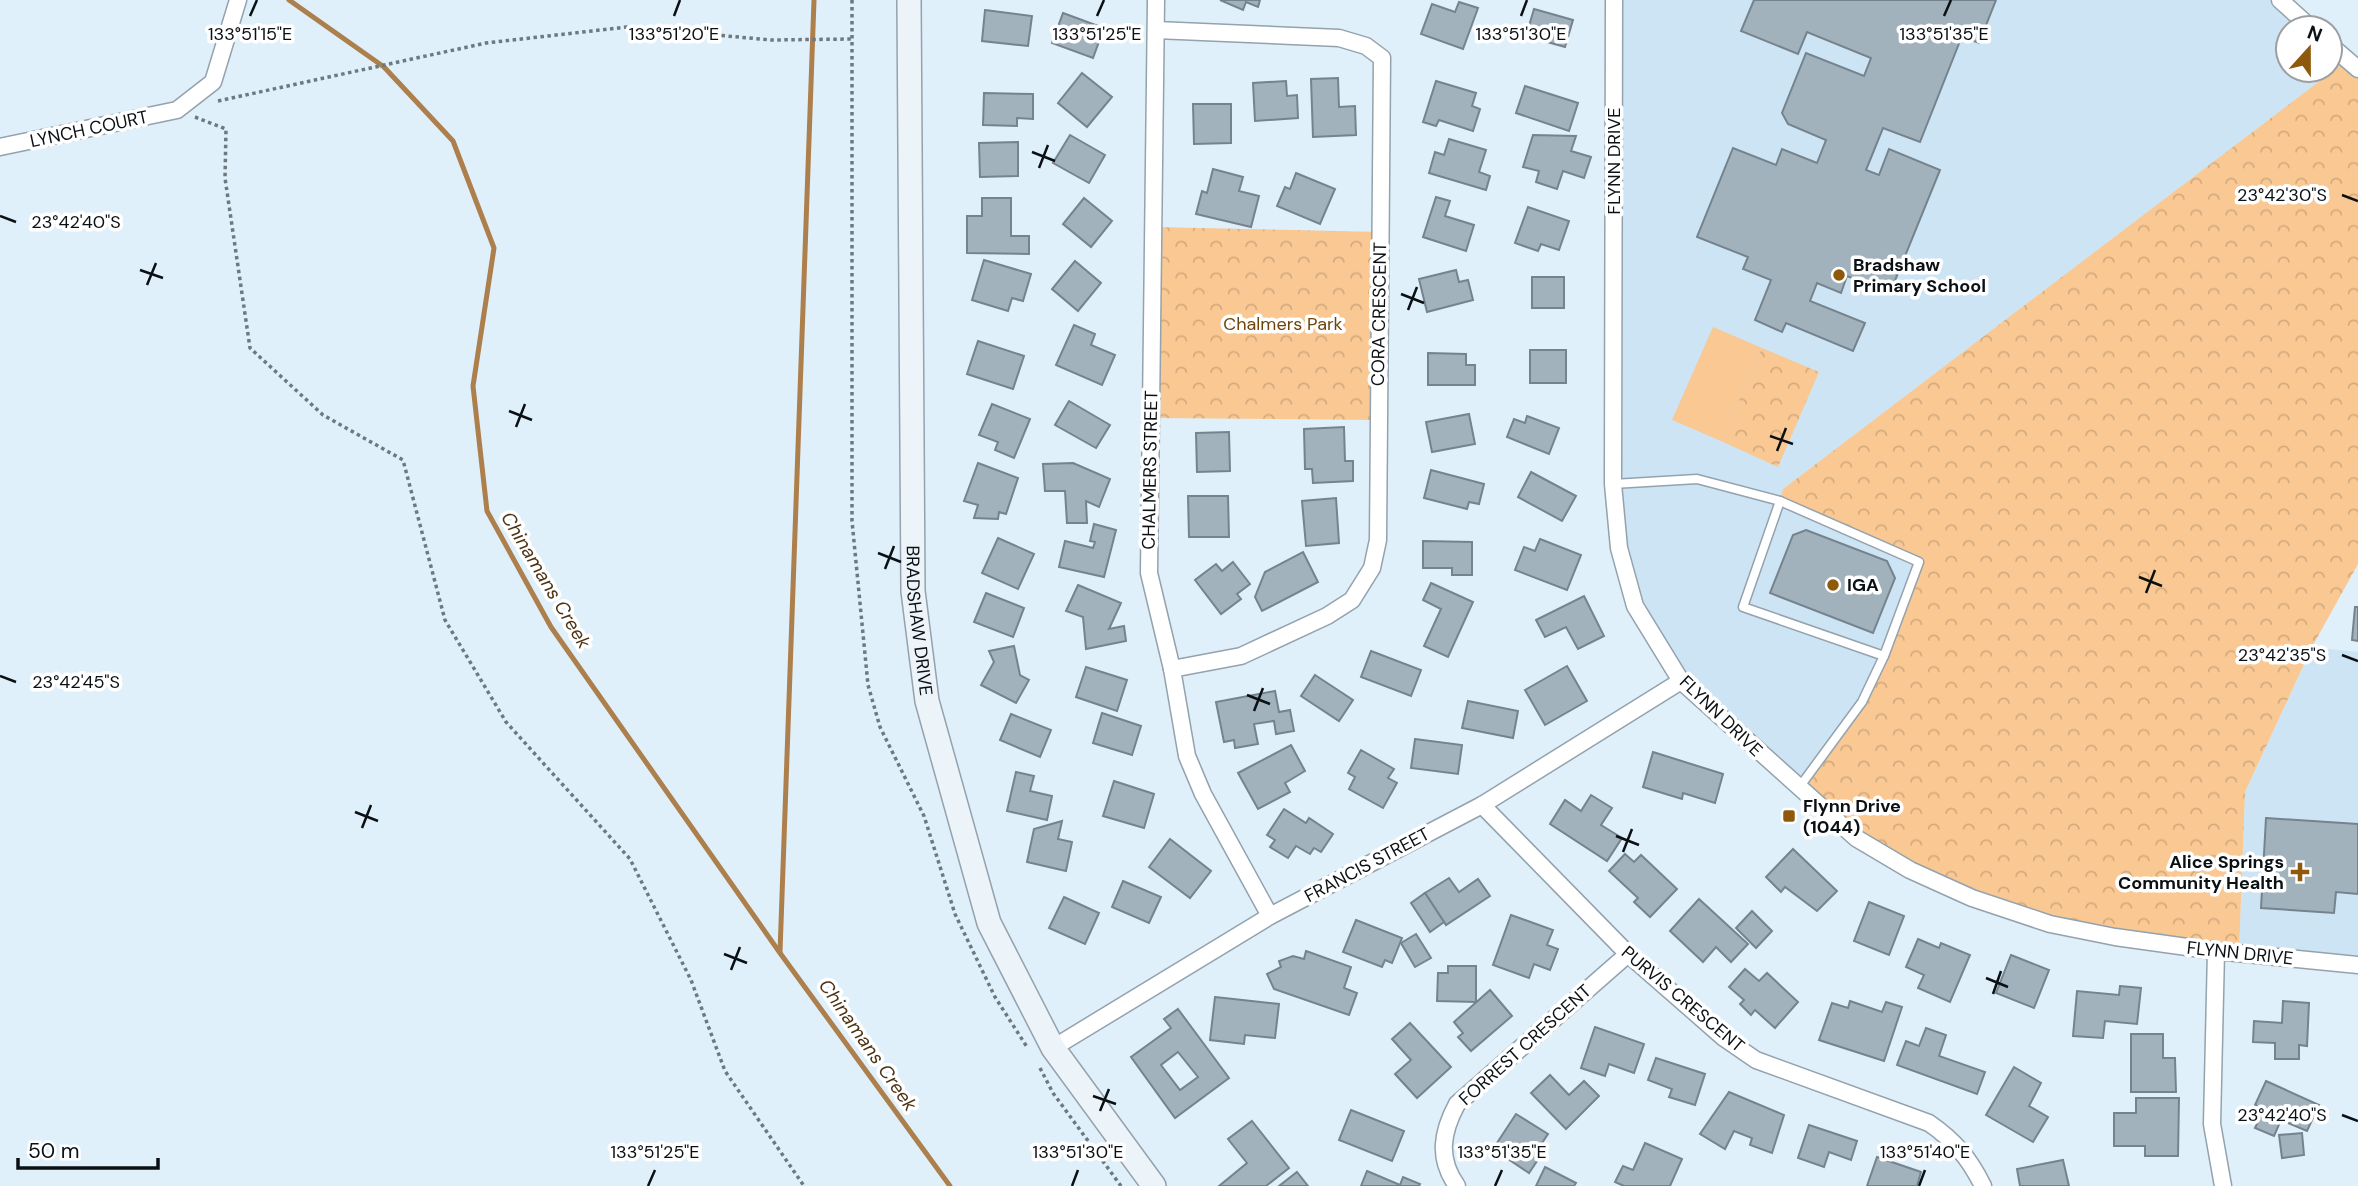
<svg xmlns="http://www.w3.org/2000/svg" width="2358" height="1186" font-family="'DM Sans',sans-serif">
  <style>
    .built { fill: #cde4f4 }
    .grass { fill: #f9c893 }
    .park { fill: url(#park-crowns) }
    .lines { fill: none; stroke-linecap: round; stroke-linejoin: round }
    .stream { stroke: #ac7f4c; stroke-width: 5 }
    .building { fill: #a2b2bc; stroke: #74838d; stroke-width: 2; fill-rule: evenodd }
    .lane-casing { stroke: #93a2ad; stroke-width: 11 }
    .street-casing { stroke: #93a2ad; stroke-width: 19 }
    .secondary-casing { stroke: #93a2ad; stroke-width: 26 }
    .path { stroke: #6d787f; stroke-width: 3.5; stroke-dasharray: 3.5 3.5; stroke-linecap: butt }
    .lane { stroke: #fff; stroke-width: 8 }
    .street { stroke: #fff; stroke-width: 16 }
    .secondary { stroke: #edf4f9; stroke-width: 23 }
    .ticks { fill: none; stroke: #0a1013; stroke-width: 2.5 }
    .poi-dot { fill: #8f590d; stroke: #fff; stroke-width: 2.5 }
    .labels { text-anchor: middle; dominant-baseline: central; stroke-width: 7; stroke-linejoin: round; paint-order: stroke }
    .street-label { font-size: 18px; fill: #0a1013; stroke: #fff }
    .poi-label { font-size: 18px; font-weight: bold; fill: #0a1013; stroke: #fff; text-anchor: start }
    .park-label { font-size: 18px; fill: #6f4408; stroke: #fff }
    .water-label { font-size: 19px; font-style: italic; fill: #4d3313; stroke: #fff }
    .ticks-label { font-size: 18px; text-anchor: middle; fill: #0a1013; stroke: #fff; stroke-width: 7; stroke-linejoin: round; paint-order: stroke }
  </style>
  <defs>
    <pattern id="park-crowns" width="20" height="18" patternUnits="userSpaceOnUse" patternTransform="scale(1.75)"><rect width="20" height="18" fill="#f9c893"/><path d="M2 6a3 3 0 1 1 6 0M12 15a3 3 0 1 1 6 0" fill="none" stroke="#d4ab7e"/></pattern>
  </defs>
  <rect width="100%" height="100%" fill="#dff0fb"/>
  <!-- built -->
  <g class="built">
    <path d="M1614,0H2280L2311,28H2288V70H2330V45L2347,60L1783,489L1919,562L1862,702L1798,789L1681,681L1635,606L1619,548Z"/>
    <path d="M2312,647L2358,652V965L2239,953L2245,792Z"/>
  </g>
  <!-- grass -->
  <path class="grass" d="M1713,327L1762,348L1721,441L1672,420Z"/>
  <!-- park -->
  <g class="park">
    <path d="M2347,60L2358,69V564L2312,647L2245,792L2239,953L2115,937L1910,870L1798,789L1862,702L1919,562L1780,501L1783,489Z"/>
    <path d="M1152,227L1381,232L1378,420L1151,418Z"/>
    <path d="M1762,348L1819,372L1778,467L1721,441Z"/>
  </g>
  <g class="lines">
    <!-- stream -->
    <g class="stream">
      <path d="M289,0L384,67L453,141L494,248L473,386L487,511L551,627L780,953L950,1186"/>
      <path d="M780,952L814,0"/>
    </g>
  </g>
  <!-- building -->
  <g class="building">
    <path d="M1220,0H1260L1258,7L1246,2L1243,10Z"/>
    <path d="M1754,0H1996L1979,43L1962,36L1920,142L1883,128L1866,170L1879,175L1889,149L1940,170L1890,293L1847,276L1841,293L1817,283L1810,301L1865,323L1853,351L1786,323L1782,332L1755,320L1771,280L1743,269L1748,257L1697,237L1733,148L1776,165L1782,149L1817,163L1826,140L1788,124L1782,113L1806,53L1864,76L1871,58L1807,32L1798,54L1741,31Z"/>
    <path d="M1459,2L1478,8L1463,49L1421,34L1432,4L1455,12Z"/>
    <path d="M1534,9L1573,20L1565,47L1526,36Z"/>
    <path d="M985,10L1032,16L1028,46L982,41Z"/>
    <path d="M1063,13L1104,28L1093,58L1052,43Z"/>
    <path d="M1082,73L1112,97L1087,127L1058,103Z"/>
    <path d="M1338,78L1339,107L1355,106L1356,135L1313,137L1311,79Z"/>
    <path d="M1286,81L1287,96L1297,95L1298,118L1255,121L1253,83Z"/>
    <path d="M1436,81L1476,93L1472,106L1480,109L1473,131L1439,120L1436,126L1423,122Z"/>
    <path d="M1525,86L1578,103L1569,131L1516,113Z"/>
    <path d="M984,93L1033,94V119L1017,118V126L983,125Z"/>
    <path d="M1193,104H1231V143L1194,144Z"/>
    <path d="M1070,135L1105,155L1089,183L1053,163Z"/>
    <path d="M1533,135L1576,136L1571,151L1591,157L1584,178L1563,171L1557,189L1536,182L1539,171L1523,167Z"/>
    <path d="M1449,139L1486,150L1479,172L1490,176L1486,190L1429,173L1435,152L1444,155Z"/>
    <path d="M1018,142V176L980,177L979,143Z"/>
    <path d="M1213,169L1243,177L1239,191L1259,196L1251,227L1196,214L1202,191L1207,193Z"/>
    <path d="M1296,173L1335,189L1320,224L1277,206L1285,187L1290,189Z"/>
    <path d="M1436,197L1450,201L1445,216L1474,225L1466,251L1423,237Z"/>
    <path d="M982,198H1011V236H1029V254L967,253V216H982Z"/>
    <path d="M1084,198L1112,221L1091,247L1063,224Z"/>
    <path d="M1528,207L1569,221L1559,250L1541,244L1538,251L1515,243Z"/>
    <path d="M984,260L1031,274L1023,301L1012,298L1008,311L972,300Z"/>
    <path d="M1075,261L1101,283L1078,311L1052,289Z"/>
    <path d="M1456,270L1459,282L1468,280L1473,300L1427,312L1419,279Z"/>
    <rect x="1532" y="277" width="32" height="31"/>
    <path d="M1074,325L1095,334L1091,345L1115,355L1102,385L1056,365Z"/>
    <path d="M978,341L1024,356L1013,389L967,374Z"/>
    <rect x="1530" y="350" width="36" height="33"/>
    <path d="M1428,353L1466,354V365H1475V385H1428Z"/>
    <path d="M1069,401L1110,425L1096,448L1055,425Z"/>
    <path d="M992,404L1030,419L1014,458L995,450L998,442L979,435Z"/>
    <path d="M1469,414L1475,444L1432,452L1426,422Z"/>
    <path d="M1527,416L1559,428L1549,454L1507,437L1514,419L1525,423Z"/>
    <path d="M1344,427L1345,461H1353V481L1313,483L1312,469H1305L1304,429Z"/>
    <path d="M1229,432L1230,471L1197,472L1196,433Z"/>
    <path d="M978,463L1018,478L1006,514L999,512L998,519L974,518L978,505L964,501Z"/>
    <path d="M1073,463L1110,479L1099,507L1086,501L1087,523H1067L1065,491H1045L1043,464Z"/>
    <path d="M1431,470L1484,484L1479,504L1469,502L1467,509L1424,498Z"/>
    <path d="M1531,472L1576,496L1562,521L1518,497Z"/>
    <path d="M1188,496H1228L1229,537H1189Z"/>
    <path d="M1336,498L1339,543L1306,546L1302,501Z"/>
    <path d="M1094,524L1116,530L1104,577L1059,567L1065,541L1093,548L1095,542L1090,541Z"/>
    <path d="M1806,530L1887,561L1895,578L1873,633L1770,593L1793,535Z"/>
    <path d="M998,538L1034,554L1018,589L982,573Z"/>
    <path d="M1540,539L1581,555L1567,590L1515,570L1524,547L1535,551Z"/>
    <path d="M1423,541L1472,542V575H1452V568H1423Z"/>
    <path d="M1303,552L1318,582L1262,611L1255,597L1265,572Z"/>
    <path d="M1233,562L1250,584L1237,594L1241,599L1221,614L1195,580L1216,564L1222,571Z"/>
    <path d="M1431,583L1473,602L1448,657L1424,646L1441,609L1423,600Z"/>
    <path d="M1078,585L1121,603L1109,629L1124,626L1126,641L1086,649L1083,617L1066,611Z"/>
    <path d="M986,593L1024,608L1013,637L974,622Z"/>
    <path d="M1584,596L1604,636L1578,649L1566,627L1545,637L1536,620Z"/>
    <path d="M2355,607H2358V641L2352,640Z"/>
    <path d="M1014,646L1020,675L1029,680L1016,703L981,685L994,662L989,651Z"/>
    <path d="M1371,651L1421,670L1411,696L1361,677Z"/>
    <path d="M1567,666L1587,701L1545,725L1525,690Z"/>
    <path d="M1086,667L1127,680L1117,711L1076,697Z"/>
    <path d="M1315,675L1353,700L1339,721L1301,696Z"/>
    <path d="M1275,691L1279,712L1290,710L1294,731L1276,734L1274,721L1254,724L1258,744L1235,748L1234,740L1224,742L1216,702Z"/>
    <path d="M1468,701L1518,711L1513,738L1462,728Z"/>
    <path d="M1102,713L1141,726L1132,755L1093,743Z"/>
    <path d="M1011,714L1051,730L1040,757L1000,740Z"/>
    <path d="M1415,739L1462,745L1458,774L1411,768Z"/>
    <path d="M1291,745L1305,771L1285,783L1290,792L1258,809L1238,773Z"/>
    <path d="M1361,750L1394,769L1388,778L1397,783L1383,808L1349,789L1355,777L1348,773Z"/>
    <path d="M1653,752L1723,774L1715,803L1683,793L1682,799L1643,787Z"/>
    <path d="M1016,772L1034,776L1030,791L1052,796L1047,820L1007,811Z"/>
    <path d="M1114,781L1154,794L1144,828L1103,816Z"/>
    <path d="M1591,795L1612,808L1601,825L1622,838L1607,861L1550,824L1565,800L1581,811Z"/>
    <path d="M1284,809L1306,823L1309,818L1333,834L1321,852L1314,848L1310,854L1296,846L1288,858L1270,847L1275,840L1267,835Z"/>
    <path d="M2266,818L2358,824V894L2336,892L2334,913L2261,908Z"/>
    <path d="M1062,821L1058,839L1072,842L1066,871L1027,862L1034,829Z"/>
    <path d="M1170,839L1211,871L1190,898L1149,867Z"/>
    <path d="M1793,849L1837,891L1817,911L1785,887L1781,892L1766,877Z"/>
    <path d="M1625,854L1634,862L1641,855L1677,889L1650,917L1634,902L1638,898L1609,871Z"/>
    <path d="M1449,878L1459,892L1478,879L1490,896L1446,925L1425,893Z"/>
    <path d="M1123,881L1161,897L1149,923L1112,907Z"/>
    <path d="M1425,893L1444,922L1430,932L1411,903Z"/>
    <path d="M1064,897L1099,913L1085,944L1049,928Z"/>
    <path d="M1699,899L1748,944L1731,962L1716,947L1703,962L1670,931Z"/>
    <path d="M1869,902L1904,916L1889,955L1854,941Z"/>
    <path d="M1752,911L1772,931L1756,948L1736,928Z"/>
    <path d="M1511,915L1553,930L1547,945L1558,949L1550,970L1534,964L1529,978L1493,965Z"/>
    <path d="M1356,920L1402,938L1392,963L1385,960L1382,967L1343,952Z"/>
    <path d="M1416,934L1431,958L1415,967L1401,943Z"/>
    <path d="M1918,939L1939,948L1941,943L1970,955L1950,1002L1918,988L1924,975L1906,967Z"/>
    <path d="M1306,951L1351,967L1344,988L1357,993L1349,1015L1274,989L1267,974L1281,967L1279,961L1293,956L1304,959Z"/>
    <path d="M2011,955L2049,970L2034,1008L1996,993Z"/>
    <path d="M1448,966H1476V1002L1437,1001L1438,973H1448Z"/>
    <path d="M1745,969L1759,981L1767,973L1798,1002L1775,1028L1755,1010L1751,1015L1740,1004L1744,1000L1729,987Z"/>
    <path d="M2120,986L2141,988L2137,1024L2105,1021L2103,1038L2073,1036L2077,991L2119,995Z"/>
    <path d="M1490,990L1512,1016L1471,1051L1458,1037L1463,1033L1454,1022Z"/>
    <path d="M1215,997L1279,1004L1275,1038L1245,1035L1244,1044L1210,1040Z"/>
    <path d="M1850,1001L1882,1012L1886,1002L1902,1007L1884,1061L1819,1040L1832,1003L1848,1008Z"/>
    <path d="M2283,1001L2309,1003L2307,1046L2299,1045V1059H2275V1043L2253,1042L2254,1021L2282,1023Z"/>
    <path d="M1178,1009L1229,1078L1175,1118L1131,1057L1171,1028L1164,1019ZM1178,1052L1198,1077L1180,1090L1161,1065Z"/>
    <path d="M1410,1023L1451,1067L1417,1098L1395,1074L1411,1060L1392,1039Z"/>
    <path d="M1595,1027L1644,1044L1634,1073L1609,1064L1605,1076L1581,1068Z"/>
    <path d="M1926,1028L1946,1035L1939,1056L1985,1072L1977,1094L1897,1065L1906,1041L1919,1046Z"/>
    <path d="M2131,1034H2163V1058H2175L2176,1092H2131Z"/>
    <path d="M1656,1058L1705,1074L1695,1105L1669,1097L1672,1089L1648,1080Z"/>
    <path d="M2014,1067L2041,1083L2029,1106L2048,1117L2033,1142L1986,1115Z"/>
    <path d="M1550,1075L1569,1095L1584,1081L1599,1096L1566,1129L1531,1093Z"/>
    <path d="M2266,1081L2319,1105L2307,1131L2281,1120L2274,1136L2255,1128L2264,1109L2255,1105Z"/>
    <path d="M1729,1092L1784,1115L1772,1153L1750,1145L1752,1138L1734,1131L1725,1149L1700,1134Z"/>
    <path d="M2136,1098H2179L2178,1156H2145V1146H2114V1113H2136Z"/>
    <path d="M1351,1110L1404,1131L1392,1161L1339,1140Z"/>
    <path d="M1516,1114L1548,1134L1536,1152L1541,1155L1529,1173L1493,1149Z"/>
    <path d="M1252,1121L1289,1168L1266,1186H1219L1247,1163L1228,1139Z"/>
    <path d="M1809,1125L1857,1141L1851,1160L1829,1152L1824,1167L1798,1158Z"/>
    <path d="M2302,1133L2304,1155L2282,1158L2279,1135Z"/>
    <path d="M1645,1143L1682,1159L1670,1186H1624L1615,1182L1623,1166L1633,1170Z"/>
    <path d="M1877,1157L1921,1172L1917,1186H1867Z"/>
    <path d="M2063,1160L2069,1186H2020L2017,1169Z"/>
    <path d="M1545,1167L1576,1183L1574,1186H1536Z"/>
    <path d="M1367,1171L1400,1185L1403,1177L1420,1184L1419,1186H1361Z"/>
    <path d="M1297,1172L1308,1186H1279Z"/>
  </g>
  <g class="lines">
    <defs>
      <g id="lane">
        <path d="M1613,484L1697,479L1780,501L1919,562L1884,656L1862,702L1798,789"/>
        <path d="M1780,501L1743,607L1884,656"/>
      </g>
      <g id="street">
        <path d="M1156,0L1149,573L1172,669L1187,756L1203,794L1270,916"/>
        <path d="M1614,0L1613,484L1619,548L1635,606L1681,681L1856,838L1910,870L1972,898L2050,924L2115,937L2216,951L2358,965"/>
        <path d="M2280,0L2311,28"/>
        <path d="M1156,30L1339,38L1366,46L1382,58L1378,540L1372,568L1352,600L1327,616L1241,656L1172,669"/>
        <path d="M2330,45L2358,69"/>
        <path d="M0,147L177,110L213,82L238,0"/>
        <path d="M1482,805L1628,954L1724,1038L1756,1060L1929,1123C1955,1141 1969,1158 1983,1186"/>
        <path d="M2216,951L2212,1124L2223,1186"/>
        <path d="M1053,1048L1270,916L1482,805L1681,681"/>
        <path d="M1457,1186C1437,1158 1442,1132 1457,1104L1628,954"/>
      </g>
      <g id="secondary">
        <path id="s1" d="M909,0L913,591L927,701L989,923L1053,1048L1154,1186"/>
      </g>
    </defs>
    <!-- lane casing -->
    <use href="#lane" class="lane-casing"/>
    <!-- street casing -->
    <use href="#street" class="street-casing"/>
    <!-- secondary casing -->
    <use href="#secondary" class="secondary-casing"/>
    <!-- path -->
    <g class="path">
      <path d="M852,0V521L868,685L880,727L924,816L955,914L995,997L1027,1047"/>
      <path d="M218,101L486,43L627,27L771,40L852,39"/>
      <path d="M195,117L226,129L225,178L250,348L323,415L403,460L445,620L506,722L630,859L691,980L725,1071L804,1186"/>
      <path d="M1040,1068L1053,1093L1121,1186"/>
    </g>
    <!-- lane -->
    <use href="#lane" class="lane"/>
    <!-- street -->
    <use href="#street" class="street"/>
    <!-- secondary -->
    <use href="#secondary" class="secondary"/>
  </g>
  <!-- ticks -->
  <path class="ticks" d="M250,16L257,0M674,16L680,0M1097,16L1104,0M1521,16L1527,0M1944,16L1951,0M1032,152L1055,161M1039,168L1048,145M2342,195L2358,201M0,216L16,222M140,270L163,278M147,285L156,263M1401,294L1424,303M1408,310L1417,287M509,411L532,420M516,427L525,404M1770,436L1793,444M1777,451L1786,428M878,553L901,562M885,569L894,546M2139,577L2162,586M2146,593L2155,570M2342,655L2358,661M0,676L16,682M1247,695L1270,704M1254,711L1263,688M355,812L378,821M362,828L371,805M1616,836L1639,845M1623,852L1632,829M724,954L747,963M731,970L740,947M1986,978L2008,987M1993,994L2001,971M1093,1096L1116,1104M1100,1111L1109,1089M2342,1115L2358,1121M648,1186L655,1170M1072,1186L1078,1170M1495,1186L1502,1170M1919,1186L1925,1170"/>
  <!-- markers -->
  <g class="poi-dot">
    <circle cx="1839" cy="275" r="7"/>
    <circle cx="1833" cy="585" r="7"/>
    <rect x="1782" y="809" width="14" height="14" rx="3.5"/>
    <path d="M2296.5 861.5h7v7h7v7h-7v7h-7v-7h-7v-7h7z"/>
  </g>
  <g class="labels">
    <!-- street labels -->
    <g class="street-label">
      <text transform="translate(89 129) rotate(-12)">LYNCH COURT</text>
      <text transform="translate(1614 161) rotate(-90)">FLYNN DRIVE</text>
      <text transform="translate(1379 314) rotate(-89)">CORA CRESCENT</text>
      <text transform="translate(1150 470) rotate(-89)">CHALMERS STREET</text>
      <text stroke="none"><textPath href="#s1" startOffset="621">BRADSHAW DRIVE</textPath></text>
      <text transform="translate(1721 716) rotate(44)">FLYNN DRIVE</text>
      <text transform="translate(1367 865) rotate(-28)">FRANCIS STREET</text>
      <text transform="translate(2240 953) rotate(6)">FLYNN DRIVE</text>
      <text transform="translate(1683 999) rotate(40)">PURVIS CRESCENT</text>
      <text transform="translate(1525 1045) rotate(-42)">FORREST CRESCENT</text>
    </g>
    <!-- poi labels -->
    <g class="poi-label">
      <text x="1853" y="265">Bradshaw<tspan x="1853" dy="21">Primary School</tspan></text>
      <text x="1847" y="585">IGA</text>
      <text x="1803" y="806">Flynn Drive<tspan x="1803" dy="21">(1044)</tspan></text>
      <text x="2284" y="862" text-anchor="end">Alice Springs<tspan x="2284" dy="21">Community Health</tspan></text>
    </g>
    <!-- park labels -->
    <g class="park-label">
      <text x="1283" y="324">Chalmers Park</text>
    </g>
    <!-- water labels -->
    <g class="water-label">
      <text transform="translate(546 580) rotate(59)">Chinamans Creek</text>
      <text transform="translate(868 1045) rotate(55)">Chinamans Creek</text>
    </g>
  </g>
  <g class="ticks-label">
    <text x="250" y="40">133°51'15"E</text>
    <text x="674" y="40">133°51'20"E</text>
    <text x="1097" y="40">133°51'25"E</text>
    <text x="1521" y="40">133°51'30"E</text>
    <text x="1944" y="40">133°51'35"E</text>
    <text x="2282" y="201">23°42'30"S</text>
    <text x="76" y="228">23°42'40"S</text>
    <text x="2282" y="661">23°42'35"S</text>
    <text x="76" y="688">23°42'45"S</text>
    <text x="2282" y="1121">23°42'40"S</text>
    <text x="655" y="1158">133°51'25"E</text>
    <text x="1078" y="1158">133°51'30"E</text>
    <text x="1502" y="1158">133°51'35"E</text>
    <text x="1925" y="1158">133°51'40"E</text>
  </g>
  <!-- north arrow -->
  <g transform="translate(2309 49) rotate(21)"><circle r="33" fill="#ffffff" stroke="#9d9fa1" stroke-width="2"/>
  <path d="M0-5L12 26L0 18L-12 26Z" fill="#8f590d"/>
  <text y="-10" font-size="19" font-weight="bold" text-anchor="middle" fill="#0a1013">N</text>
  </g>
  <!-- scale -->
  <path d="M18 1158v10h140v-10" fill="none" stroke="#0a1013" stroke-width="3.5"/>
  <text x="28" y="1158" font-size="21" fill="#0a1013" stroke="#ffffff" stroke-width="5" paint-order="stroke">50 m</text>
</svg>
